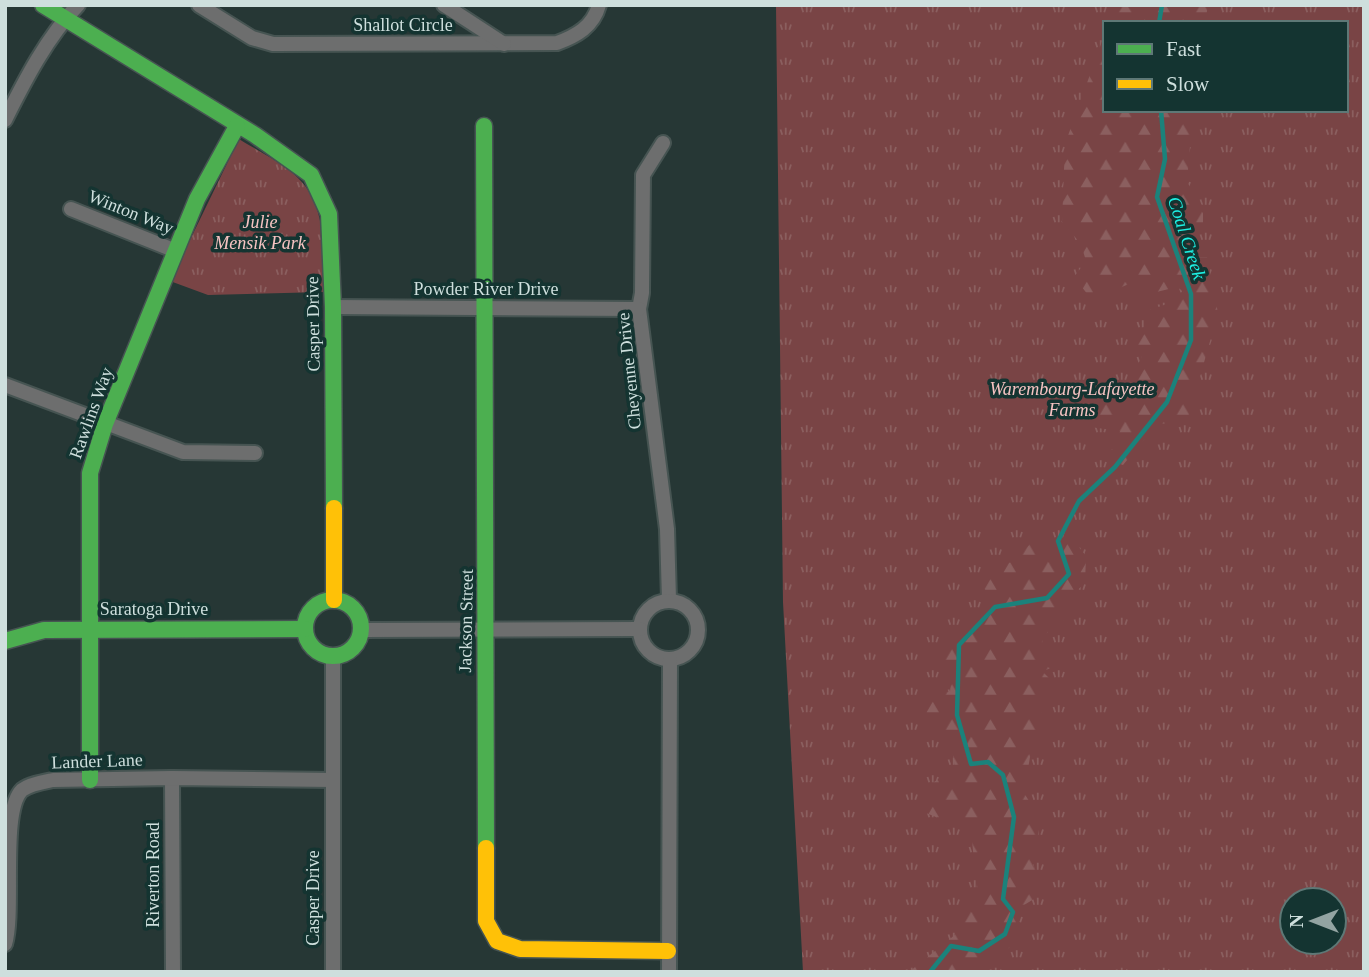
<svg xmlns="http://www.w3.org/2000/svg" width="1369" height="977" font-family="'Times New Roman',serif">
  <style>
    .grass { fill: url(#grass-tufts); fill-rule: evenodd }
    .forest { fill: url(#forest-firs) }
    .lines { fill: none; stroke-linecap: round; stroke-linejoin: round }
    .stream { stroke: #1b827b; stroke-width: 4.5 }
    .street-casing { stroke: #465452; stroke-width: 18 }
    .fast-casing { stroke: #465452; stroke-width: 19 }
    .slow-casing { stroke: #465452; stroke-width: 19 }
    .street { stroke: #6d6e6e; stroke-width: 14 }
    .fast { stroke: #4caf50; stroke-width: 16 }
    .slow { stroke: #ffc107; stroke-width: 16 }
    .labels { text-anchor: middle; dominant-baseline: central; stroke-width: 7; stroke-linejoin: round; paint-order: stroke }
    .street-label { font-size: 18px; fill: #cedfdd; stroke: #143431 }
    .park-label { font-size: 18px; font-style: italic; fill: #f6c3c2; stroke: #143431 }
    .water-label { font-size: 19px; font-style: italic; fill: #1df0e3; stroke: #143431 }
  </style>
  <defs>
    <pattern id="grass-tufts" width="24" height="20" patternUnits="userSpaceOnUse" patternTransform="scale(1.75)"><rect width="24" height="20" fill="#794445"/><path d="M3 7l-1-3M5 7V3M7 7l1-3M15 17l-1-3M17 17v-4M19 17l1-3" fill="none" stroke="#8b5f5f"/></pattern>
    <pattern id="forest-firs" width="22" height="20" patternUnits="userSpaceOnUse" patternTransform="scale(1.75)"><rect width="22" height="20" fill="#794445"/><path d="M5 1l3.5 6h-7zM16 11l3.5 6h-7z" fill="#8b5f5f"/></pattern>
  </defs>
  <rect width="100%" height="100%" fill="#263735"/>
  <!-- grass -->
  <g class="grass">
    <path d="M776,5H1364V972H803L783,602ZM1105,23H1346V110H1105ZM1292,900H1334V942H1292Z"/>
    <path d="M239,139C256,150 284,163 298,178C328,207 323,254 324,292L208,295L170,281Z"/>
  </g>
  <!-- forest -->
  <g class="forest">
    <path d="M1115,5H1208L1205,23H1109Z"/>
    <path d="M1105,33V110H1193L1187,182L1203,207V231L1185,237L1190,257H1207L1218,313L1188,419L1156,425L1123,465L1107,460L1120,431L1090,427L1097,395L1139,394L1135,369L1142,357L1131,344L1145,326L1144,312L1181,299L1184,292L1177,287L1136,297L1131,283L1092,300L1074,277L1086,261L1081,244L1062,222L1065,144Z"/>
    <path d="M1074,541L1086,556L1085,583L1066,601L1063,621L1043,636L1042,646L1053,649L1055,667L1042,671L1051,680L1044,697L1030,708L1053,717V730L1032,745L1024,793L1041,820L1032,863L1041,879L1034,899L1024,905L1009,948L983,960L982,972H909L956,934L977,890L971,831L921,811L922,790L955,768L950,736L916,713L922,688L950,692L952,669L936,660L941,648L953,646L990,596L979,582L988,566L1013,562L1030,544L1051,550Z"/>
  </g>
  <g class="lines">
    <!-- stream -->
    <g class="stream">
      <path d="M1159,23L1162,5"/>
      <path d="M930,972L951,946L979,951L1005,934L1013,912L1003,899L1014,817L1003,775L988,762L971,764L957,715L959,645L995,607L1047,598L1069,574L1058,541L1079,501L1115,467L1167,402L1191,340V294L1157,197L1165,159L1161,110"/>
    </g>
    <defs>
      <g id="street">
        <path d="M199,5L252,38L273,44L557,43C576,36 593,27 599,5"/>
        <path d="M444,5L504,44"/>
        <path d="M5,120C25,80 47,37 78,5"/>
        <path d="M663,143L643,175L642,293L639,309L667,529L669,600"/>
        <path d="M71,209L176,251"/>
        <path d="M333,307L639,309"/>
        <path d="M5,385L183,452L255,453"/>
        <circle cx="669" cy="630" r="29"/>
        <path d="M361,630L640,629"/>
        <path d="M172,778L173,972"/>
        <path d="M5,944C15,911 0,811 22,790C30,784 43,782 53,780L172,778L332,780"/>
        <path d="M333,972V657"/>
        <path d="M669,972L670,660"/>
      </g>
      <g id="fast">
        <path d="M43,5L255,135L311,175L329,214L333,307L334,508"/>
        <path d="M484,126L486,848"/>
        <circle cx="333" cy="628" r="28"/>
        <path d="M5,641L44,630L305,629"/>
        <path d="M90,780V473L105,424L197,199L237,126"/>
      </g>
      <g id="slow">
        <path d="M334,508V600"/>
        <path d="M486,848V921L497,941L520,949L668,951"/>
      </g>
    </defs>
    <!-- street casing -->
    <use href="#street" class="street-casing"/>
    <!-- fast casing -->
    <use href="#fast" class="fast-casing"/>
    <!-- slow casing -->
    <use href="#slow" class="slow-casing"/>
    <!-- street -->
    <use href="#street" class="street"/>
    <!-- fast -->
    <use href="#fast" class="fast"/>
    <!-- slow -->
    <use href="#slow" class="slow"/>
  </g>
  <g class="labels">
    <!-- street labels -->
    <g class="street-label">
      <text x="403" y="25">Shallot Circle</text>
      <text transform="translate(131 212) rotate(22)">Winton Way</text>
      <text x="486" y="289">Powder River Drive</text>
      <text transform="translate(313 324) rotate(-91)">Casper Drive</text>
      <text transform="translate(629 371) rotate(-96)">Cheyenne Drive</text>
      <text transform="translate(91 413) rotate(-70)">Rawlins Way</text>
      <text x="154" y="609">Saratoga Drive</text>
      <text transform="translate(466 621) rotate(-89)">Jackson Street</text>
      <text transform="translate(97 761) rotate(-2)">Lander Lane</text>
      <text transform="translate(153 875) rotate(-90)">Riverton Road</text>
      <text transform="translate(313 898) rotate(-90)">Casper Drive</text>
    </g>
    <!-- park labels -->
    <g class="park-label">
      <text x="260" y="222">Julie<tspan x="260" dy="21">Mensik Park</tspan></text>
      <text x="1072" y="389">Warembourg-Lafayette<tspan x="1072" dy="21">Farms</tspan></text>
    </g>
    <!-- water labels -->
    <g class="water-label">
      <text transform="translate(1187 238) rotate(72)">Coal Creek</text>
    </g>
  </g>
  <!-- border -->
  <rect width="1369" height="977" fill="none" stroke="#cedfdd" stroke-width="14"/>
  <!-- legend -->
  <rect x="1103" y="21" width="245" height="91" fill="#143431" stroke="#5e7876" stroke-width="2"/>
  <rect x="1117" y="44" width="35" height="10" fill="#4caf50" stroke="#5e7876" stroke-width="2"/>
  <text x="1166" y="56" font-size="21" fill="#cedfdd">Fast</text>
  <rect x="1117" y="79" width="35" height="10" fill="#ffc107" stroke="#5e7876" stroke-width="2"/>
  <text x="1166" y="91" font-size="21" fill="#cedfdd">Slow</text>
  <!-- north arrow -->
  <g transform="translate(1313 921) rotate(270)"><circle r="33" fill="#143431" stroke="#5e7876" stroke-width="2"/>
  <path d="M0-5L12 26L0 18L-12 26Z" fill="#93a4a2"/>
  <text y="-10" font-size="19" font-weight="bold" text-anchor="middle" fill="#cedfdd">N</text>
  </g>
</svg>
